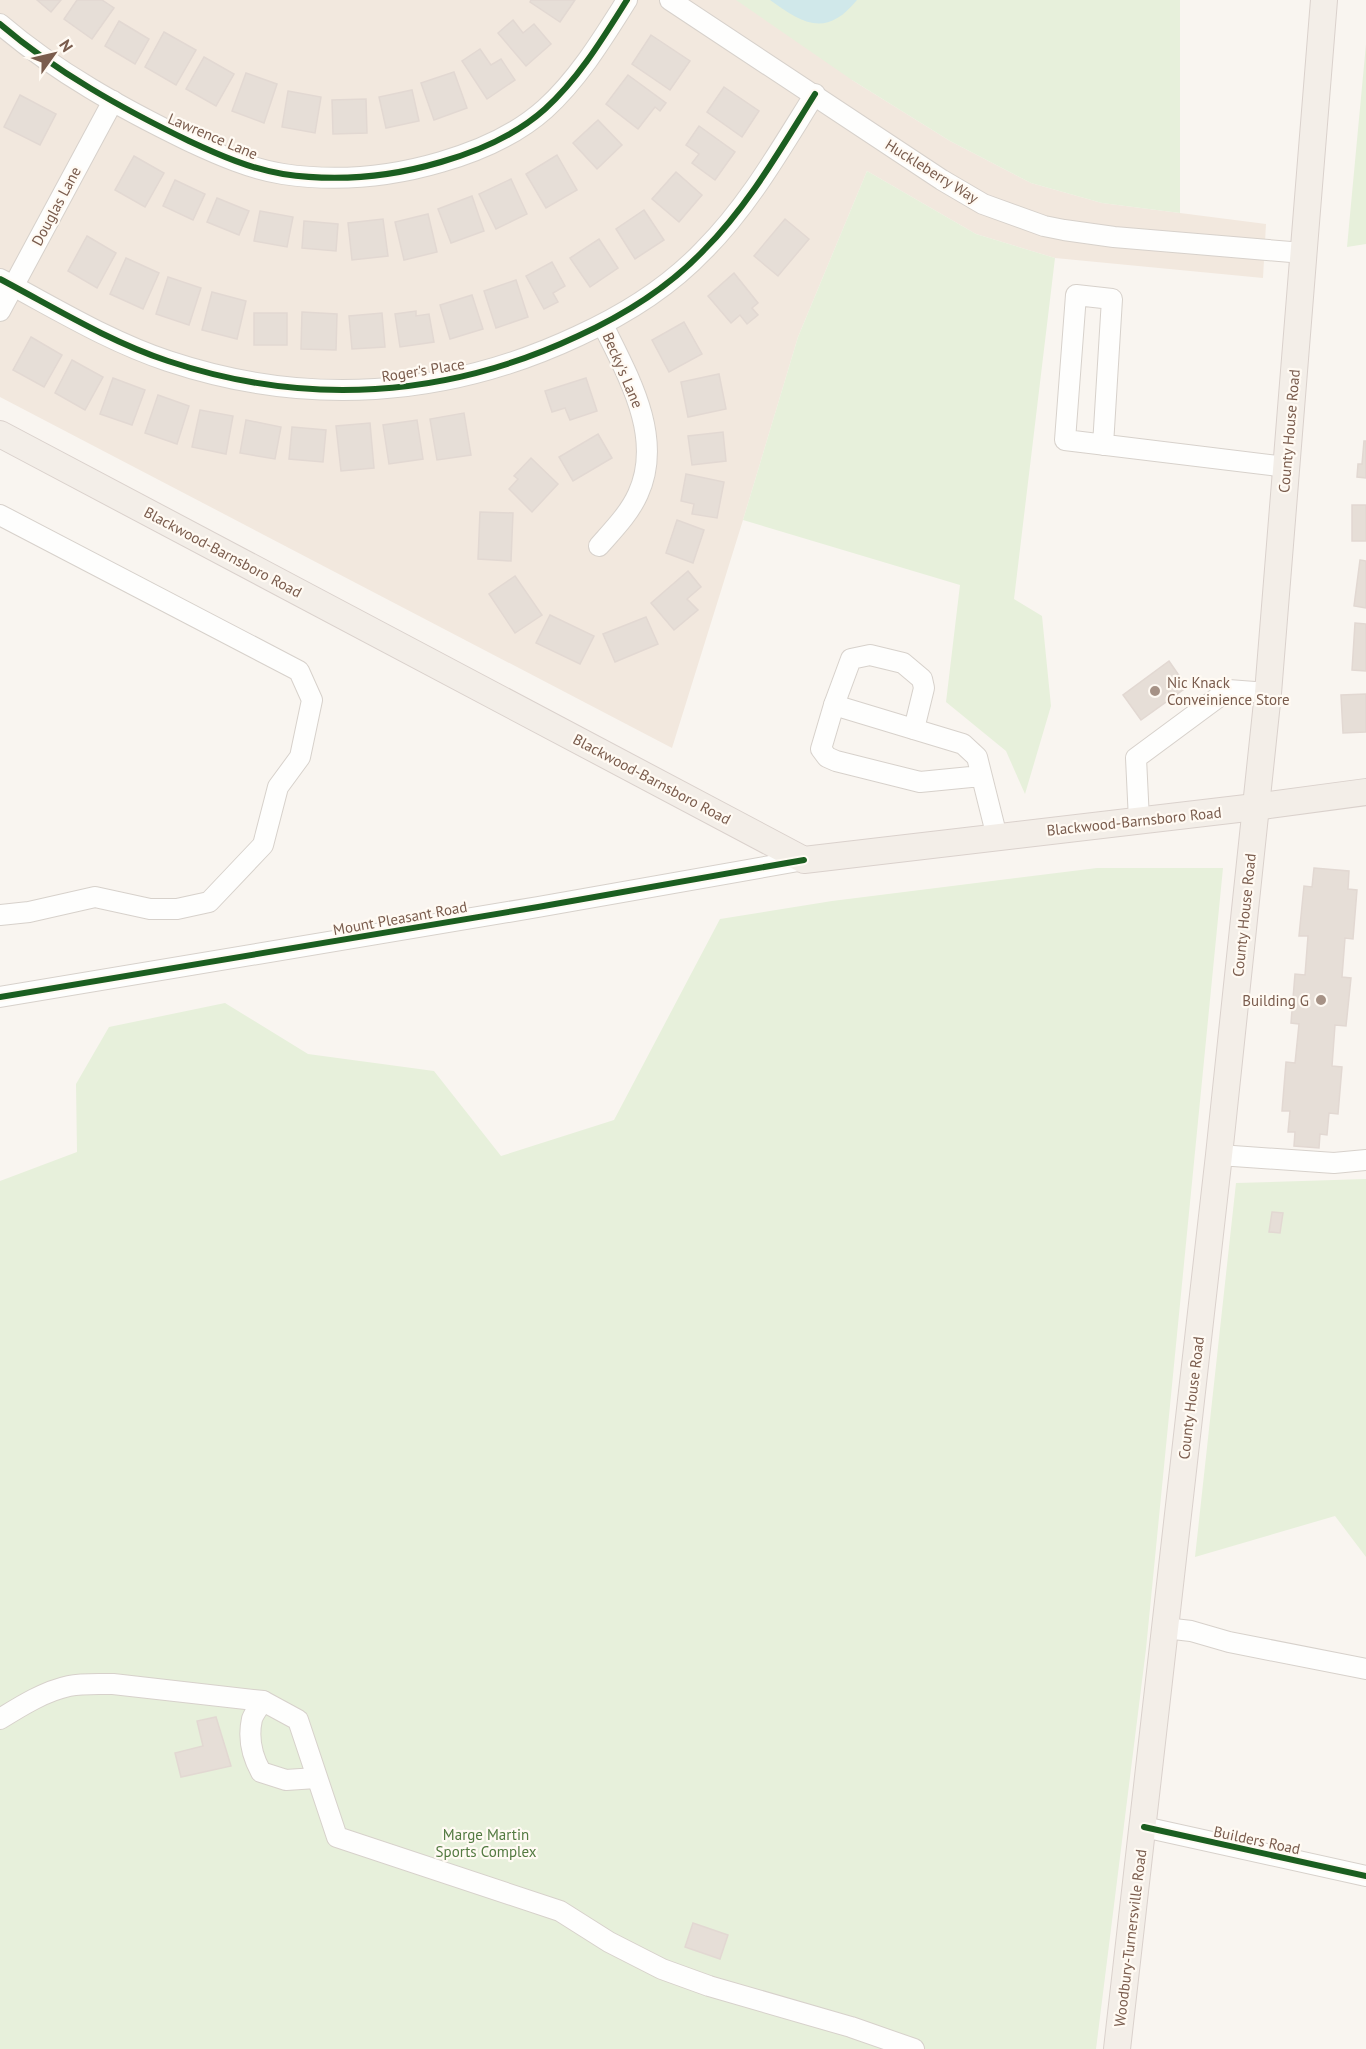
<svg xmlns="http://www.w3.org/2000/svg" width="1366" height="2049" font-family="'PT Sans',sans-serif">
  <style>
    .residential { fill: #f2e8de }
    .green { fill: #e7f0db }
    .water { fill: #d0e8ea }
    .building { fill: #e6ded7; stroke: #e2d8d2; stroke-width: 1.5 }
    .lines { fill: none; stroke-linecap: round; stroke-linejoin: round }
    .minor-casing { stroke: #d7d1cb; stroke-width: 22 }
    .major-casing { stroke: #dad1cc; stroke-width: 28 }
    .minor { stroke: #fefefd; stroke-width: 20 }
    .major { stroke: #f3eee8; stroke-width: 26 }
    .cycleway-casing { stroke: #fffaf3; stroke-width: 10 }
    .cycleway { stroke: #1b5e20; stroke-width: 6 }
    .poi-dot { fill: #a69286; stroke: #fffaf3; stroke-width: 2 }
    .labels { text-anchor: middle; dominant-baseline: central; stroke-width: 4.5; stroke-linejoin: round; paint-order: stroke }
    .street-label { font-size: 15px; fill: #7a5c4d; stroke: #fffaf3 }
    .poi-label { font-size: 15px; fill: #7a5c4d; stroke: #fffaf3; text-anchor: start }
    .park-label { font-size: 15px; fill: #537a41; stroke: #fffaf3 }
  </style>
  <rect width="100%" height="100%" fill="#f9f5f0"/>
  <!-- residential -->
  <path class="residential" d="M0,0H881L852,80L950,141L1031,183L1102,203L1266,224L1263,278L1055,258L976,234L867,171L798,337L743,520L672,748L0,397Z"/>
  <!-- green -->
  <g class="green">
    <path d="M736,0H1180V213L1102,203L1031,183L950,141L852,80Z"/>
    <path d="M1366,44V244L1347,247Z"/>
    <path d="M867,171L976,234L1055,258L1014,599L1042,616L1051,706L1025,794L1006,751L946,702L960,585L743,520L798,337Z"/>
    <path d="M1097,868H1223L1146,1649L1096,2049H0V1181L77,1152L76,1084L109,1027L225,1003L308,1054L434,1071L501,1156L614,1120L720,919L832,901Z"/>
    <path d="M1366,1179V1557L1335,1516L1195,1557L1236,1183Z"/>
  </g>
  <!-- water -->
  <path class="water" d="M770,0H857C826,38 803,24 770,0Z"/>
  <!-- building -->
  <g class="building">
    <path d="M37,0H61L51,12Z"/>
    <path d="M77,0H102L114,8L92,39L64,19Z"/>
    <path d="M531,0H575L560,22L530,2Z"/>
    <path d="M513,20L523,33L534,24L551,44L526,66L498,33Z"/>
    <path d="M119,21L149,39L135,64L105,46Z"/>
    <path d="M164,32L196,50L176,85L145,67Z"/>
    <path d="M651,35L690,61L670,90L632,64Z"/>
    <path d="M480,49L491,65L501,59L515,80L487,99L462,61Z"/>
    <path d="M204,57L234,74L216,106L186,89Z"/>
    <path d="M454,72L467,108L434,120L421,83Z"/>
    <path d="M246,73L277,84L264,123L232,111Z"/>
    <path d="M628,75L666,103L660,111L655,107L638,129L606,104Z"/>
    <path d="M724,87L759,111L742,137L707,112Z"/>
    <path d="M412,90L419,121L386,128L379,97Z"/>
    <path d="M288,91L321,97L315,133L282,127Z"/>
    <path d="M20,95L56,114L40,145L4,127Z"/>
    <path d="M366,99L367,133L333,134L332,100Z"/>
    <path d="M598,120L622,145L597,169L573,143Z"/>
    <path d="M699,126L735,152L715,180L692,163L699,154L686,145Z"/>
    <path d="M557,155L577,190L546,208L526,174Z"/>
    <path d="M134,156L164,173L145,207L115,190Z"/>
    <path d="M676,172L702,195L679,222L652,199Z"/>
    <path d="M511,179L527,214L496,229L479,194Z"/>
    <path d="M175,180L205,194L193,220L163,206Z"/>
    <path d="M472,196L484,231L451,243L438,209Z"/>
    <path d="M217,198L249,211L239,235L207,222Z"/>
    <path d="M644,210L664,240L635,259L616,229Z"/>
    <path d="M260,211L293,217L287,247L254,241Z"/>
    <path d="M428,214L437,252L404,260L395,222Z"/>
    <path d="M383,219L388,256L352,260L348,223Z"/>
    <path d="M785,219L809,239L778,276L754,256Z"/>
    <path d="M304,221L338,224L336,251L302,248Z"/>
    <path d="M87,236L116,253L97,288L68,271Z"/>
    <path d="M599,239L618,268L590,287L570,258Z"/>
    <path d="M126,258L159,273L143,309L110,294Z"/>
    <path d="M552,262L565,286L553,293L558,302L544,309L526,276Z"/>
    <path d="M734,273L758,303L752,308L758,315L747,324L740,315L731,323L708,296Z"/>
    <path d="M168,277L201,288L189,325L156,314Z"/>
    <path d="M516,280L528,317L496,328L484,291Z"/>
    <path d="M212,292L246,301L237,339L202,330Z"/>
    <path d="M472,295L483,329L450,339L440,305Z"/>
    <path d="M416,311V316L429,314L434,342L400,347L395,314Z"/>
    <path d="M302,312L337,314L336,350L301,349Z"/>
    <rect x="254" y="313" width="33" height="32"/>
    <path d="M382,313L385,347L352,349L349,316Z"/>
    <path d="M684,322L702,354L669,372L652,340Z"/>
    <path d="M31,337L62,355L44,387L13,370Z"/>
    <path d="M72,360L103,377L85,410L55,393Z"/>
    <path d="M719,374L726,409L688,417L681,382Z"/>
    <path d="M113,378L145,390L132,425L100,414Z"/>
    <path d="M586,378L597,411L570,420L565,408L552,412L545,391Z"/>
    <path d="M158,395L189,406L177,444L145,433Z"/>
    <path d="M200,410L233,416L226,454L192,447Z"/>
    <path d="M464,413L471,455L437,460L430,419Z"/>
    <path d="M246,420L281,427L275,459L240,453Z"/>
    <path d="M417,420L423,459L389,464L383,425Z"/>
    <path d="M370,423L374,468L341,471L336,426Z"/>
    <path d="M292,427L326,430L323,462L289,459Z"/>
    <path d="M723,432L726,461L692,465L688,436Z"/>
    <path d="M598,434L612,458L573,481L559,457Z"/>
    <path d="M1364,441H1366V478L1357,477L1358,464H1362Z"/>
    <path d="M531,458L558,484L532,512L509,489L518,479L514,476Z"/>
    <path d="M686,474L724,482L717,518L692,514L694,504L681,501Z"/>
    <rect x="1352" y="505" width="14" height="36"/>
    <path d="M480,512L513,513L511,561L478,559Z"/>
    <path d="M677,520L704,530L693,563L666,553Z"/>
    <path d="M1360,560L1366,561V608L1354,606Z"/>
    <path d="M688,571L701,587L687,599L698,610L674,630L651,603Z"/>
    <path d="M515,576L542,615L515,633L489,594Z"/>
    <path d="M550,615L594,636L580,664L536,643Z"/>
    <path d="M646,617L658,644L615,662L603,634Z"/>
    <path d="M1355,623L1366,624V671L1352,670Z"/>
    <path d="M1169,661L1187,687L1141,720L1123,695Z"/>
    <path d="M1366,694V732L1343,733L1341,695Z"/>
    <path d="M1314,868L1349,871L1348,889L1357,890L1353,939L1345,938L1342,977L1351,978L1346,1026L1335,1025L1332,1066L1342,1067L1338,1114L1329,1113L1327,1135L1320,1134L1319,1148L1294,1146L1295,1132H1288L1290,1111H1282L1286,1062L1295,1063L1299,1024L1291,1023L1295,974L1305,975L1308,936H1299L1304,886L1312,887Z"/>
    <path d="M1272,1212L1283,1213L1280,1233L1269,1232Z"/>
    <path d="M216,1717L231,1766L181,1777L175,1753L203,1746L197,1721Z"/>
    <path d="M693,1923L728,1935L720,1959L685,1947Z"/>
  </g>
  <g class="lines">
    <defs>
      <g id="minor">
        <path d="M670,0L942,180L983,204L1044,226L1064,230L1114,237L1303,253"/>
        <path d="M0,24C56,72 123,109 189,141C219,155 251,169 283,174C336,182 390,177 441,162C479,151 516,135 545,109C579,78 603,38 627,0"/>
        <path d="M0,279C55,308 108,341 168,361C306,407 446,398 578,336C624,315 669,287 704,250C749,205 781,148 815,94"/>
        <path d="M0,311L113,101"/>
        <path d="M1103,445L1112,299L1076,295L1065,440L1286,467"/>
        <path d="M0,515L299,671L312,700L300,757L278,787L263,845L209,902L177,909H150L95,897L29,912L0,915"/>
        <path d="M599,546C613,530 629,514 638,494C664,437 628,376 603,325"/>
        <path d="M834,705L851,659L870,655L903,663L922,679L924,688L914,729"/>
        <path d="M981,776L920,782L836,761L827,757L821,749L834,705L963,744L977,757L997,837"/>
        <path d="M1139,820L1136,758L1228,690L1268,693"/>
        <path d="M0,997L538,907L804,860"/>
        <path d="M1219,1155L1334,1163L1366,1160"/>
        <path d="M1165,1628L1191,1631L1229,1642L1366,1669"/>
        <path d="M263,1701C259,1707 254,1713 252,1719C248,1737 252,1756 261,1772L286,1780L316,1778"/>
        <path d="M0,1719C21,1706 45,1691 69,1686C83,1683 99,1684 113,1684L263,1701L298,1720L337,1837L560,1911L609,1942L662,1969L709,1986L851,2027L914,2049"/>
        <path d="M1144,1827L1366,1876"/>
      </g>
      <g id="major">
        <path d="M0,434L804,860L1255,807L1366,792"/>
        <path d="M1117,2049L1219,1155L1268,693L1324,0"/>
      </g>
    </defs>
    <!-- minor casing -->
    <use href="#minor" class="minor-casing"/>
    <!-- major casing -->
    <use href="#major" class="major-casing"/>
    <!-- minor -->
    <use href="#minor" class="minor"/>
    <!-- major -->
    <use href="#major" class="major"/>
    <defs>
      <g id="cycleway">
        <path d="M0,24C56,72 123,109 189,141C219,155 251,169 283,174C336,182 390,177 441,162C479,151 516,135 545,109C579,78 603,38 627,0"/>
        <path d="M0,279C55,308 108,341 168,361C306,407 446,398 578,336C624,315 669,287 704,250C749,205 781,148 815,94"/>
        <path d="M0,997L538,907L804,860"/>
        <path d="M1144,1827L1366,1876"/>
      </g>
    </defs>
    <!-- cycleway casing -->
    <use href="#cycleway" class="cycleway-casing"/>
    <!-- cycleway -->
    <use href="#cycleway" class="cycleway"/>
  </g>
  <!-- markers -->
  <g class="poi-dot">
    <circle cx="1155" cy="691" r="6"/>
    <circle cx="1321" cy="1000" r="6"/>
  </g>
  <g class="labels">
    <!-- street labels -->
    <g class="street-label">
      <text transform="translate(213 136) rotate(23)">Lawrence Lane</text>
      <text transform="translate(932 171) rotate(32)">Huckleberry Way</text>
      <text transform="translate(56 206) rotate(-62)">Douglas Lane</text>
      <text transform="translate(423 370) rotate(-9)">Roger's Place</text>
      <text transform="translate(623 370) rotate(67)">Becky's Lane</text>
      <text transform="translate(1289 431) rotate(-85)">County House Road</text>
      <text transform="translate(223 552) rotate(28)">Blackwood-Barnsboro Road</text>
      <text transform="translate(652 779) rotate(28)">Blackwood-Barnsboro Road</text>
      <text transform="translate(1134 821) rotate(-6)">Blackwood-Barnsboro Road</text>
      <text transform="translate(1244 915) rotate(-84)">County House Road</text>
      <text transform="translate(400 918) rotate(-10)">Mount Pleasant Road</text>
      <text transform="translate(1191 1398) rotate(-83)">County House Road</text>
      <text transform="translate(1257 1840) rotate(12)">Builders Road</text>
      <text transform="translate(1130 1938) rotate(-83)">Woodbury-Turnersville Road</text>
    </g>
    <!-- poi labels -->
    <g class="poi-label">
      <text x="1167" y="682">Nic Knack<tspan x="1167" dy="17">Conveinience Store</tspan></text>
      <text x="1309" y="1000" text-anchor="end">Building G</text>
    </g>
    <!-- park labels -->
    <g class="park-label">
      <text x="486" y="1834">Marge Martin<tspan x="486" dy="17">Sports Complex</tspan></text>
    </g>
  </g>
  <!-- north arrow -->
  <g transform="translate(54 54) rotate(56)" stroke="#fffaf3" stroke-width="4.5" paint-order="stroke">
  <path d="M0-4.5L10 22L0 15L-10 22Z" fill="#7a5c4d"/>
  <text y="-9" font-size="16" font-weight="bold" text-anchor="middle" fill="#7a5c4d">N</text>
  </g>
</svg>
